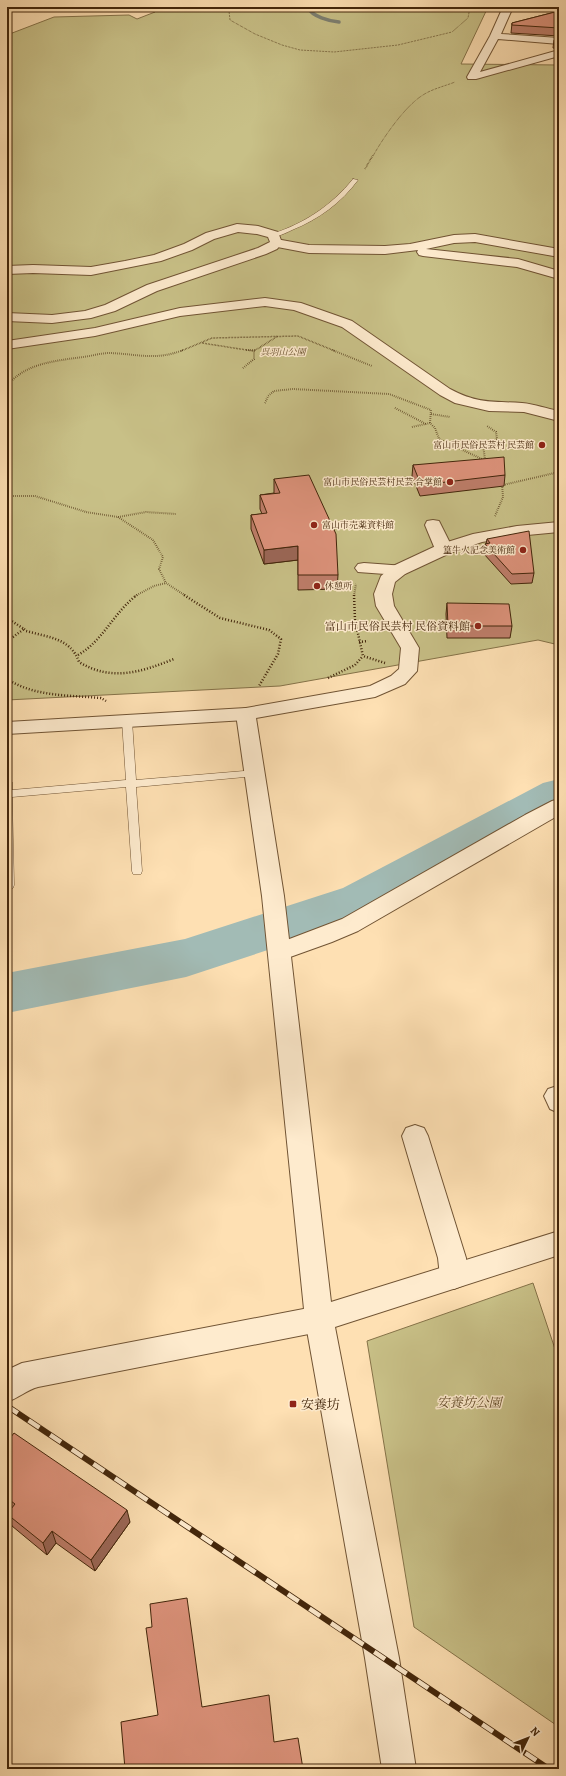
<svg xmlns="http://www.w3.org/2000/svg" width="566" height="1776" font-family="Alegreya,'Noto Serif JP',serif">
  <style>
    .green { fill: #c8c087; stroke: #857248 }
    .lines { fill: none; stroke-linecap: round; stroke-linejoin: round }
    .stream { stroke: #7c7f71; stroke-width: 3.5 }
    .river { fill: #a2bbb5; fill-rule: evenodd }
    .service-casing { stroke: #715434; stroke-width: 1 }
    .minor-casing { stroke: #715434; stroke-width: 2 }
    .tertiary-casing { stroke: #715434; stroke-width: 2 }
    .path-far3 { stroke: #42250a; stroke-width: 1; stroke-dasharray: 0.5 1; stroke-linecap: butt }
    .path-far2 { stroke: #42250a; stroke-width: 1.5; stroke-dasharray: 0.5 1; stroke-linecap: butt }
    .path-far1 { stroke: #42250a; stroke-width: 2; stroke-dasharray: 0.5 1.5; stroke-linecap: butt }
    .path { stroke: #42250a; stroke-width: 2.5; stroke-dasharray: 1 2; stroke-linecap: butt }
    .service { fill: #feebce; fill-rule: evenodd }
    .minor { fill: #feebce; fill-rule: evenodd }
    .tertiary { fill: #feebce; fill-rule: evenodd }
    .rail-casing { stroke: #42250a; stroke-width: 6 }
    .rail { stroke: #feebce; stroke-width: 4.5; stroke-dasharray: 13; stroke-linecap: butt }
    .wall { fill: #bf7e6b; stroke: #42250a }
    .shaded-wall { fill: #9b6757; stroke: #42250a }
    .building { fill: #de937c; stroke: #42250a }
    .poi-dot { fill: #8f2418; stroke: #feebce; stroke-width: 1.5 }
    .labels { text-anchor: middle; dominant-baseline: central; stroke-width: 3; stroke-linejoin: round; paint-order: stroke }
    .far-park-label { font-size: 9px; font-style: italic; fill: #644c29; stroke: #feebce }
    .far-poi-label { font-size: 9px; fill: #42250a; stroke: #feebce; text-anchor: end }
    .poi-label { font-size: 11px; fill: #42250a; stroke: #feebce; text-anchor: end }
    .near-park-label { font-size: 13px; font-style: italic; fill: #644c29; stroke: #feebce }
    .near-poi-label { font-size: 13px; fill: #42250a; stroke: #feebce; text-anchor: start }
  </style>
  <rect width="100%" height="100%" fill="#fee0b3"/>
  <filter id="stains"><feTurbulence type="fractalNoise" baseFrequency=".005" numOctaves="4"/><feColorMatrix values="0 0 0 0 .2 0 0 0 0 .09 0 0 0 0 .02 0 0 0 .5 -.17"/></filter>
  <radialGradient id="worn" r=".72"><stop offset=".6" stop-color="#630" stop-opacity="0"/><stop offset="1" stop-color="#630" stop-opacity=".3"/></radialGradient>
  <!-- green -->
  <g class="green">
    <path d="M38,7H488L461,64L559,65V645L538,640L280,686L7,700V35L54,17L129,15L137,19L155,12L148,10H40Z"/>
    <path d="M533,1283L559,1361V1727L414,1627L367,1341Z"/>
  </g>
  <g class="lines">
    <!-- stream -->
    <path class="stream" d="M307,7C313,17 329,21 339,22"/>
    <!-- river -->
    <path class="river" d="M559,779V814L377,914L186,977L7,1013V973L185,939L343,888L543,783Z"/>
    <defs>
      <g id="service">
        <path d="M353,179L358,180C341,203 319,219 292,230C286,233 278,237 272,236V234C305,223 331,206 353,179Z"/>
        <path d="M127,718L132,721L136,780L256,770L261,773L256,776L136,787L142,871L141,874H133L132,871L126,787L12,797L14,885L13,888H7V779L12,782V790L126,780L122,721Z"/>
      </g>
      <g id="minor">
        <path d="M503,7H513L501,34L559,38V44L498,39L480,72L559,50V56L476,79H468L467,77L490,36Z"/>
        <path d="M475,234L559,249V257L475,242L454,243L426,249L518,259L559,271V279L517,267L423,256L419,255L417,252L418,250L385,254L309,253L272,246L270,243L272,240L276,239L309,245L385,246L410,244L454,235Z"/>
        <path d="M433,520L439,521L453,549L450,553L444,554L438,553L435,549L425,525L427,521Z"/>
        <path d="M364,563L405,566L408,570L405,574L399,575L358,572L355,568L358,564Z"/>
        <path d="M246,708L253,710L256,714L253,718L246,720L7,734V722Z"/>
        <path d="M559,799V815L358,931L332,942L279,961L271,958L268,952L271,946L342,919L525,815L552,801Z"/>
        <path d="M557,1086H559V1113L550,1109L544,1096L548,1089Z"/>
        <path d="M415,1125L424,1128L428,1136L466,1258L468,1276L464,1285L454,1289L444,1285L440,1276L438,1258L402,1136L406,1128Z"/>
        <path d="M319,1306L329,1310L333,1319L329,1328L319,1332L38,1387C27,1390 18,1398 7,1402V1370L22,1363Z"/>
      </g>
      <g id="tertiary">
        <path d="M237,224L258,226L278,232L282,243L277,249L266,254L157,291L115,311L91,318L52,323L7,321V313L52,315L85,311L105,305L147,285L258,248L270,242L268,237L257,234L238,232L214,239L192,250L161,261L91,275L33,273L7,274V266L33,265L91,267L125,261L154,255L184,244L206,233Z"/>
        <path d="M265,298L301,303L352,321L450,389C478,404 492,401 522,403C535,404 547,409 559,411V421L524,412L489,411L455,403L440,395L342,327L294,310L265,306L180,316L95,336L7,349V341L95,328L180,308Z"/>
        <path d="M559,522V532L517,536L482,542L450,553L405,574L395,582L392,594L394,606L419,648L417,671L405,684L375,697L256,718L284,896L331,1302L559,1231V1255L335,1327L399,1658L416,1769H382L365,1658L305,1319L262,896L236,714L239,710L246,708L370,686L391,676L399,669L401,648L376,606L374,594L381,576L393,566L438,545L473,534L517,526Z"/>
      </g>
    </defs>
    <!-- service casing -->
    <use href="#service" class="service-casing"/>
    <!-- minor casing -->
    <use href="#minor" class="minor-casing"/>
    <!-- tertiary casing -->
    <use href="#tertiary" class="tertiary-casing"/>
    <!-- path-far3 -->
    <g class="path-far3">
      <path d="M226,7L229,11L230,20L255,34L282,45L300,50L334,52L398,45L452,32L468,18L470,7"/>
      <path d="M36,9H114L122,7"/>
      <path d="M373,156C383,138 405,106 423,95C432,89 445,86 455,82"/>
    </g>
    <!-- path-far2 -->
    <g class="path-far2">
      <path d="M365,169L373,155"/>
      <path d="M202,343L253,351"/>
      <path d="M181,351L212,338L298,336L335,351"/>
      <path d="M254,351L278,336"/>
    </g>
    <!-- path-far1 -->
    <g class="path-far1">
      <path d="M246,350H256"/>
      <path d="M332,350L372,366"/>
      <path d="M243,368L254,359V351"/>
      <path d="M7,386C25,363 55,361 83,357C91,356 101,353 110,353C137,354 156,361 183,350"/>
      <path d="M265,403L268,396L274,391L293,389L389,394L431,410L430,423L435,428L439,439L484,460"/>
      <path d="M395,408L426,424"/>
      <path d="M431,414L450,417"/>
      <path d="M412,427L430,423"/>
      <path d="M485,460L483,444L497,439L496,432L487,426"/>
      <path d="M503,485L559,472"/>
      <path d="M7,496H35L86,512L118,517L146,512L176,514"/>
      <path d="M495,516L503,497L502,484"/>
      <path d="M118,517L153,540L163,557L159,569L166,583L186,596"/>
      <path d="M337,582L349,583"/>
      <path d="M135,596L154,586L166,583"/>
      <path d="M354,596L356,584"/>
    </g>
    <!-- path -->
    <g class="path">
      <path d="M184,595L220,618L269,630L281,639L278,654L259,686"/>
      <path d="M354,595L355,620L363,656L385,663"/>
      <path d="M7,618L24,629L9,640L7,647L10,653L7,665"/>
      <path d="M24,629L26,631C47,637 71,638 79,662C112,682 141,672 174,659"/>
      <path d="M359,642L368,641"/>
      <path d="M78,655C103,641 114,612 137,595"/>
      <path d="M328,678L355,665L363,656"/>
      <path d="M7,679C35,697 69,695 101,698L106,701"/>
    </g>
    <!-- service -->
    <use href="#service" class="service"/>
    <!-- minor -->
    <use href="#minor" class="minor"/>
    <!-- tertiary -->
    <use href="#tertiary" class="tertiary"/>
    <defs>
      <path id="rail" d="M7,1406L549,1769"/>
    </defs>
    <!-- rail casing -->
    <use href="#rail" class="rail-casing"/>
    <!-- rail -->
    <use href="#rail" class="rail"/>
  </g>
  <!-- wall -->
  <g class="wall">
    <path d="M559,11V36L511,33L512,23Z"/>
    <path d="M559,37V49L553,48L554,40Z"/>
    <path d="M413,465L505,475L504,486L420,496L412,476Z"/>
    <path d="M274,479L338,575L337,589L298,590V560L264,564L251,529V515L262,514L260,509V495L274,493Z"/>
    <path d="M487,539L534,573L532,583L511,584L484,554L485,544H486Z"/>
    <path d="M447,603L512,626L510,638H447L446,614Z"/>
    <path d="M7,1442L130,1522L95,1571L56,1543L47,1555L12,1526L7,1514L11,1510L7,1507Z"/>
  </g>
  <!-- shaded-wall -->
  <g class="shaded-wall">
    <path d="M298,546V560L264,564V550Z"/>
    <path d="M127,1510L130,1522L95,1571L91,1560Z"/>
    <path d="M52,1531L56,1543L47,1555L43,1543Z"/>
  </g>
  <!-- building -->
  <g class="building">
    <path d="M559,11V28L512,25V23Z"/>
    <path d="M557,37H559V40H554Z"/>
    <path d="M504,457L505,475L421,485L413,465Z"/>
    <path d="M309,475L336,534L338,575H298V546L264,550L251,515L267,513L260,495L280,493L274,479Z"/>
    <path d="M529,531L534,573L512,574L485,544L490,543L487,539Z"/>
    <path d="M447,603L509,604L512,626H448Z"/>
    <path d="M14,1433L127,1510L91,1560L52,1531L43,1543L7,1514L15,1504L7,1498V1442Z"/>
    <path d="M187,1598L202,1707L269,1695L274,1742L298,1738L303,1769H125L121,1722L158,1715L146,1628L152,1627L150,1604Z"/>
  </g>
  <!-- markers -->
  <g class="poi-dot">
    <circle cx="542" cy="445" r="4"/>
    <circle cx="450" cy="482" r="4"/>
    <circle cx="314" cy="525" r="4"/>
    <circle cx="523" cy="550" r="4"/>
    <circle cx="317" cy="586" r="4"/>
    <circle cx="478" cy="626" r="4"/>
    <rect x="289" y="1400" width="8" height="8" rx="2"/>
  </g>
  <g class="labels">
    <!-- far-park labels -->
    <g class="far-park-label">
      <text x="283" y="352">呉羽山公園</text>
    </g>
    <!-- far-poi labels -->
    <g class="far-poi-label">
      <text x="534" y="445">富山市民俗民芸村 民芸館</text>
      <text x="442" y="482">富山市民俗民芸村民芸 合掌館</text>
      <text x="322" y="525" text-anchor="start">富山市売薬資料館</text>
      <text x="515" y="550">篁牛人記念美術館</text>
      <text x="325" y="586" text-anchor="start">休憩所</text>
    </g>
    <!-- poi labels -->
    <g class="poi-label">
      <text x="470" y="626">富山市民俗民芸村 民俗資料館</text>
    </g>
    <!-- near-park labels -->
    <g class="near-park-label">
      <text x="469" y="1402">安養坊公園</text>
    </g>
    <!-- near-poi labels -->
    <g class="near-poi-label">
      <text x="301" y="1404">安養坊</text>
    </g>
  </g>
  <!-- margin -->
  <rect width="566" height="1776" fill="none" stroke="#fee0b3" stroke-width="24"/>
  <rect x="8" y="8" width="550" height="1760" fill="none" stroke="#42250a" stroke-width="2"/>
  <rect x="12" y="12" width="542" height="1752" fill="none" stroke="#42250a"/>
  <!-- north arrow -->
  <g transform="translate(528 1738) rotate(47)" stroke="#feebce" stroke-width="3" paint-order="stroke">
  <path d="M0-3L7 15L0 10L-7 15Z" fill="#42250a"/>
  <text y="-6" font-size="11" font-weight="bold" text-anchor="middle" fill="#42250a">N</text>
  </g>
  <rect width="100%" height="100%" filter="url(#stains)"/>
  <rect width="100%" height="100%" fill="url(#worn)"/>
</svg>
